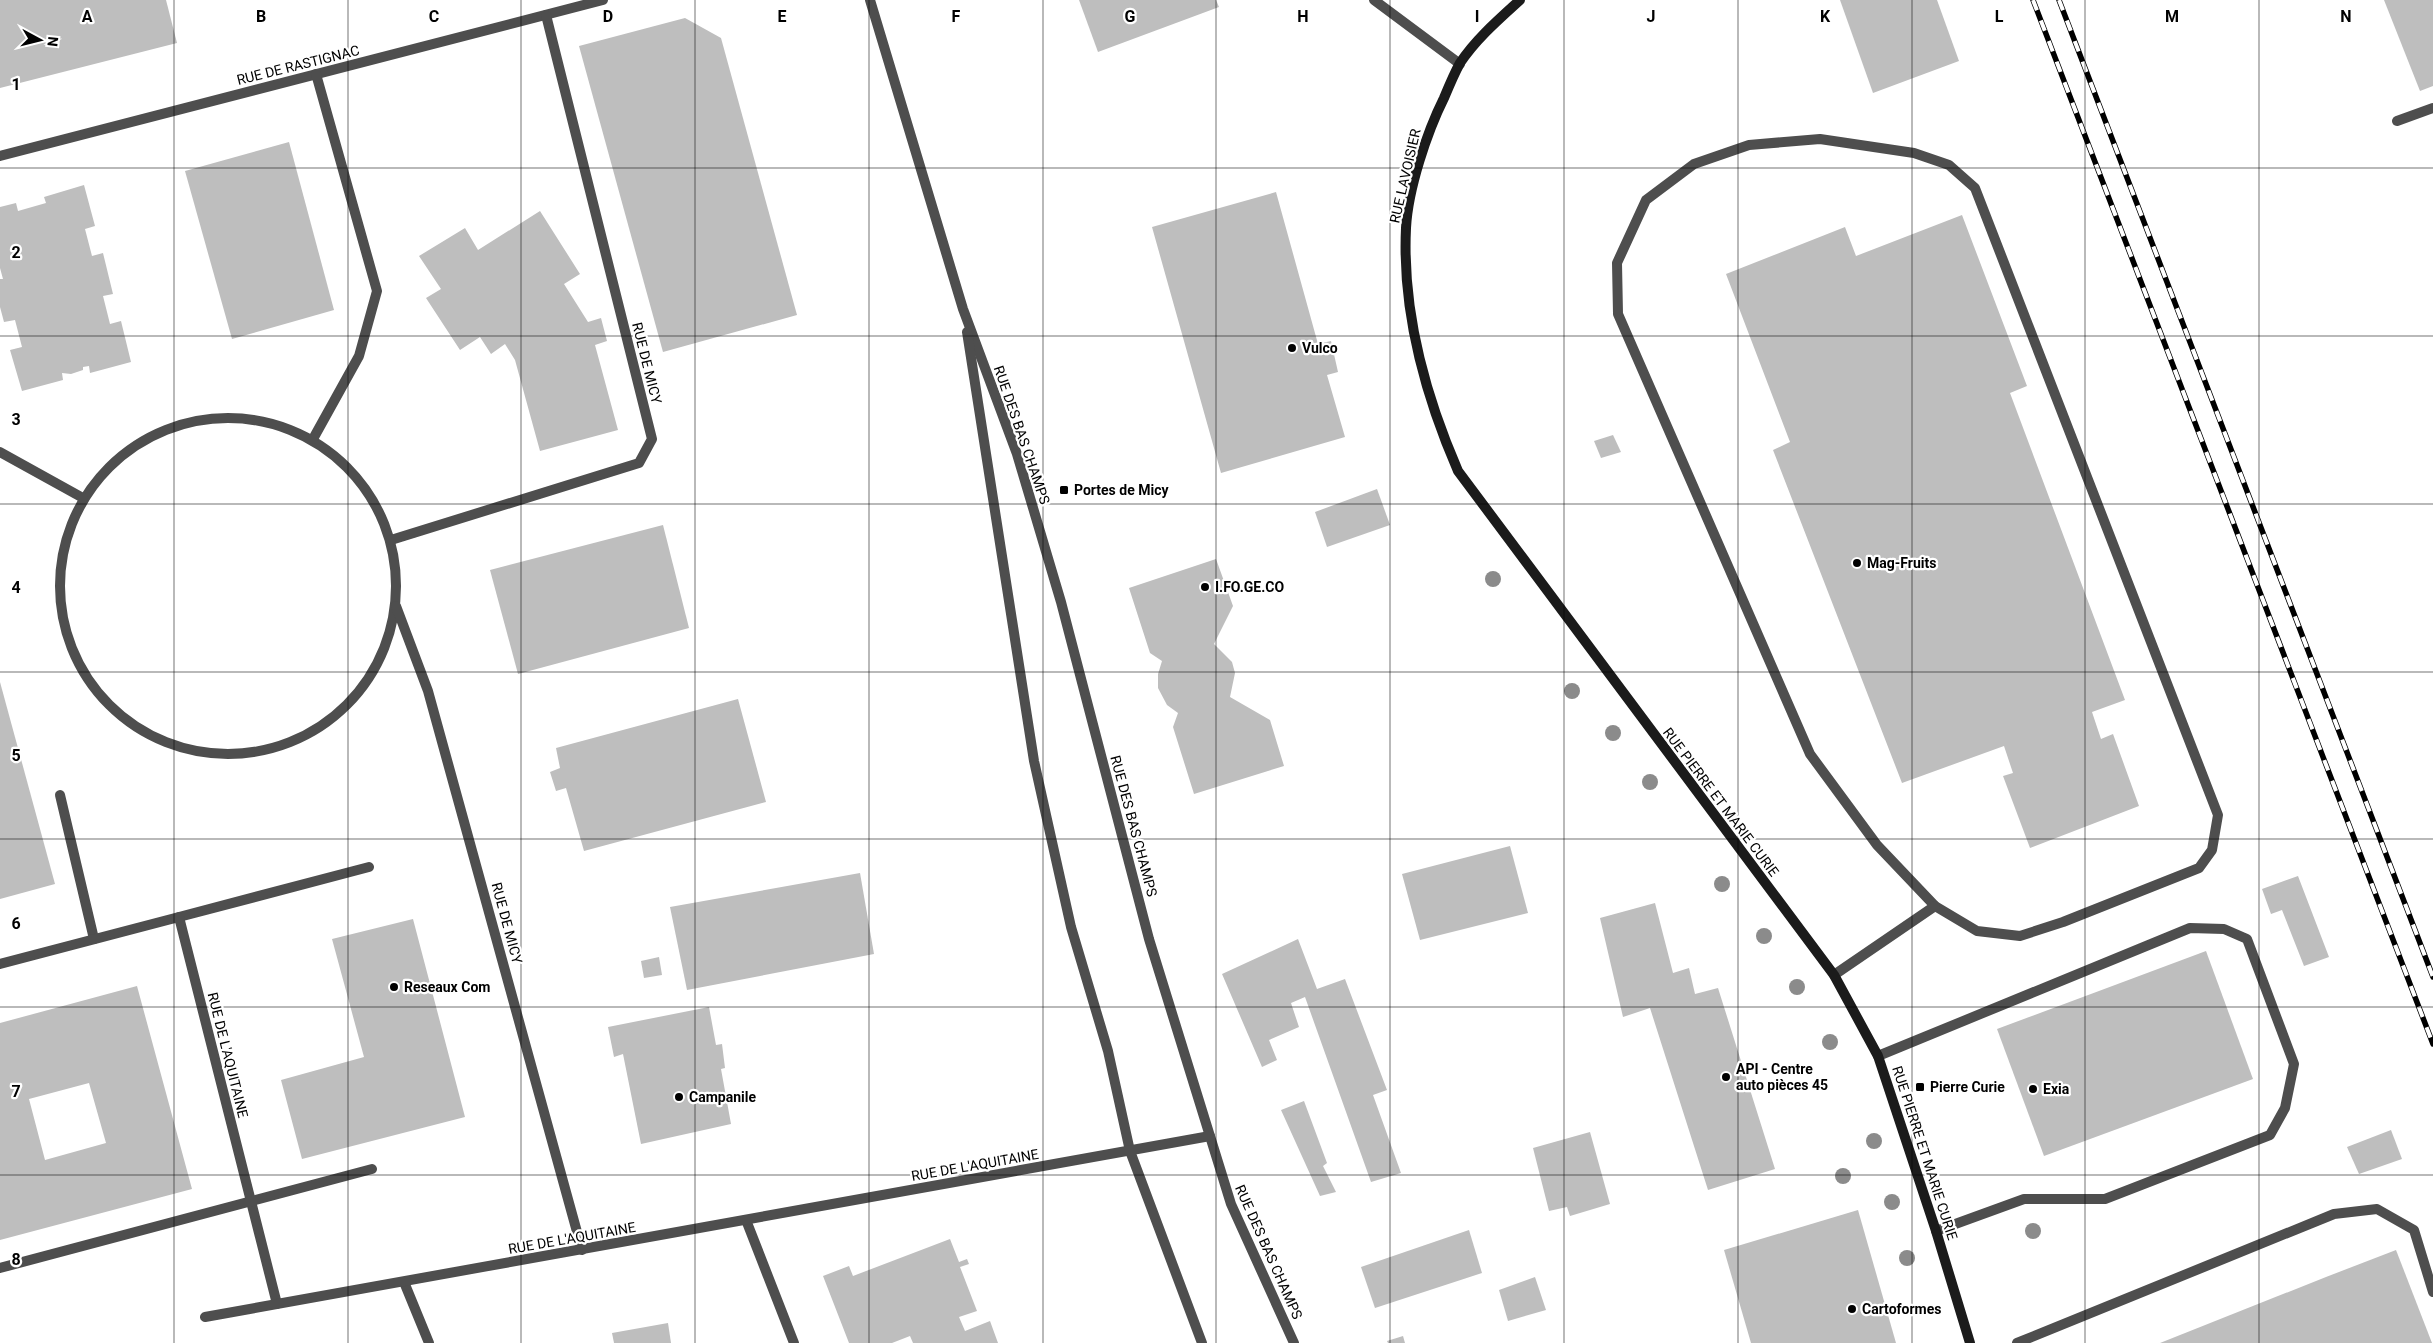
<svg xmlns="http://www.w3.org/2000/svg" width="2433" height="1343" font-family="Roboto,sans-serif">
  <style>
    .building { fill: #bebebe; fill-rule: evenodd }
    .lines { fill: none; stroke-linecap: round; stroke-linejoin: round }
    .lane { stroke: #4e4e4e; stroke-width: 10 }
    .street { stroke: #4e4e4e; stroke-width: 10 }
    .secondary { stroke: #1b1b1b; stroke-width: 10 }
    .rail-casing { stroke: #000; stroke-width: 5.5 }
    .rail { stroke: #fff; stroke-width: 4; stroke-dasharray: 11; stroke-linecap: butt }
    .tree { fill: #8b8b8b }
    .grid { fill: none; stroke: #000; stroke-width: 1; stroke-opacity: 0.55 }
    .poi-dot { fill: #000; stroke: #fff; stroke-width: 2 }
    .labels { text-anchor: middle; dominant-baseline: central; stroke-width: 4.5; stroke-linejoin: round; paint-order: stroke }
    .street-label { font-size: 14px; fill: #000; stroke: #fff }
    .poi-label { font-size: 14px; font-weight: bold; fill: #000; stroke: #fff; text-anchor: start }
    .grid-label { font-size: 16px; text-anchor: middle; font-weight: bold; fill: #000; stroke: #fff; stroke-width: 4.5; stroke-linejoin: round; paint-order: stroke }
  </style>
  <rect width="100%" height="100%" fill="#fff"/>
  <!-- building -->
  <g class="building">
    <path d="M0,0H166L177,43L0,88Z"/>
    <path d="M1079,0H1216L1219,7L1098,52Z"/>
    <path d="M1840,0H1937L1959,61L1873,93Z"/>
    <path d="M2384,0H2433V86L2420,91Z"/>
    <path d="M685,18L721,38L797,315L663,352L579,46Z"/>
    <path d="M289,142L334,310L232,339L185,171Z"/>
    <path d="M84,185L95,226L85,229L92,256L103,253L113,294L103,296L110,324L121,321L131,362L90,373L89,366L83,367V370L71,374L62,373L63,380L22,391L10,350L22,347L15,320L4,322L0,307V279H3L0,268V207L16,203L18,211L46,203L44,197Z"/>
    <path d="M1276,192L1318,344L1331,341L1338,372L1327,375L1345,437L1221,473L1152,227Z"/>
    <path d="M540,211L580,274L564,284L588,322L601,318L607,341L595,345L618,430L540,451L515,360L505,344L491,354L480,337L460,350L426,298L441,289L419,256L465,228L478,250Z"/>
    <path d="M1962,215L2027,386L2010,393L2125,700L2092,712L2101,739L2113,734L2139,806L2030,848L2003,776L2013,773L2004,746L1902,783L1773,450L1790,442L1726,274L1845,227L1856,256Z"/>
    <path d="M1613,435L1621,452L1601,458L1594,441Z"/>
    <path d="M1377,489L1390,525L1327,547L1315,512Z"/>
    <path d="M663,525L689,628L518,674L490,570Z"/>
    <path d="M1216,559L1233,606L1214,644L1232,662L1235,673L1230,697L1270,720L1284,766L1194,794L1173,727L1178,713L1167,705L1158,688V674L1162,661L1150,653L1129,588Z"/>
    <path d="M0,682L55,884L0,899Z"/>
    <path d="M738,699L766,802L584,851L566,788L556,791L550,772L560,768L556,748Z"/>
    <path d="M1510,846L1528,913L1420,940L1402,874Z"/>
    <path d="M860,873L874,954L687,990L670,907Z"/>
    <path d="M2298,876L2329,957L2304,966L2282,910L2271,914L2262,889Z"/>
    <path d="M1655,903L1673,973L1689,968L1695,994L1718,988L1775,1169L1708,1190L1650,1008L1623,1017L1600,918Z"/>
    <path d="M413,919L465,1117L302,1159L281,1080L364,1057L332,939Z"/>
    <path d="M1298,939L1317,989L1345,979L1387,1090L1373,1095L1401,1173L1371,1182L1305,997L1291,1003L1299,1027L1269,1040L1277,1060L1262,1067L1222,974Z"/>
    <path d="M2206,951L2253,1079L2044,1156L1997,1029Z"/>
    <path d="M659,957L662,975L644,978L641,961Z"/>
    <path d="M137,986L192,1189L0,1240V1023ZM89,1083L106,1143L45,1160L29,1099Z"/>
    <path d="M709,1007L716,1045L722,1044L725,1068L721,1069L731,1124L641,1144L623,1054L614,1057L608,1027Z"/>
    <path d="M1304,1101L1327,1163L1323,1166L1336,1192L1320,1196L1281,1110Z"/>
    <path d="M2391,1130L2402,1159L2359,1174L2347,1147Z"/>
    <path d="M1590,1132L1610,1204L1570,1216L1567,1207L1549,1211L1533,1148Z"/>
    <path d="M1858,1210L1896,1343H1751L1724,1250Z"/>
    <path d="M1469,1230L1482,1273L1375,1308L1361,1267Z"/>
    <path d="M950,1239L959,1262L967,1259L969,1264L960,1267L977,1311L959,1317L965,1331L990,1321L998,1343H913L910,1336L892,1343H849L823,1276L849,1266L853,1276Z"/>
    <path d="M2396,1250L2432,1343H2160L2326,1277Z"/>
    <path d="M1535,1277L1546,1310L1508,1321L1499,1290Z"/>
    <path d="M668,1323L671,1343H614L612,1333Z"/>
    <path d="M1403,1336L1405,1343H1388L1387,1341Z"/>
  </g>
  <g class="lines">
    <!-- lane -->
    <g class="lane">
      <path d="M2397,121L2433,108"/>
      <path d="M1820,139L1914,153L1949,165L1975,188L2218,815L2212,850L2199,868L2063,922L2020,936L1977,931L1935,906L1877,845L1810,754L1618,314L1617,263L1646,200L1694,164L1749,145Z"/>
      <path d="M1834,975L1935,906"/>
      <path d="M1878,1056L2190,928L2224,929L2247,939L2294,1064L2285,1108L2270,1135L2105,1199H2024L1936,1231"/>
      <path d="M2017,1343L2334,1214L2377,1209L2414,1230L2433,1292"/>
    </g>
    <!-- street -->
    <g class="street">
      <path d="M870,0L963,309L1017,454L1061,602L1149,939L1231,1204L1294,1343"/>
      <path d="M1374,0L1460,64"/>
      <path d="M0,156L603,0"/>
      <path d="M967,332L1034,761L1071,927L1108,1051L1130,1151L1202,1343"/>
      <circle cx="228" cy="586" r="168"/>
      <path d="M313,439L359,356L377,291L316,74"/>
      <path d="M0,452L83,498"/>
      <path d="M391,540L639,463L652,439L546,15"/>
      <path d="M396,606L428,691L582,1250"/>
      <path d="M60,795L94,939"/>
      <path d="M179,917L369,867"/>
      <path d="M0,964L179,917L277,1304"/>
      <path d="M746,1220L794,1343"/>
      <path d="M0,1268L372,1169"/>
      <path d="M404,1282L429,1343"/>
      <path d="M205,1317L1210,1136"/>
    </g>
    <!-- secondary -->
    <path class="secondary" d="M1520,0C1498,20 1476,39 1460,63C1454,74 1449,86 1444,98C1427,132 1408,189 1406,228C1402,312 1425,395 1458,471L1834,975L1878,1056L1936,1231L1970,1343"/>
    <defs>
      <g id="rail">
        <path d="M2033,0L2433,1044"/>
        <path d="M2059,0L2433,977"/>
      </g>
    </defs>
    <!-- rail casing -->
    <use href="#rail" class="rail-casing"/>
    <!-- rail -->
    <use href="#rail" class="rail"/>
  </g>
  <!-- trees -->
  <g class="tree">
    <circle cx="1493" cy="579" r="8"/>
    <circle cx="1572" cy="691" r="8"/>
    <circle cx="1613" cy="733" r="8"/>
    <circle cx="1650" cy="782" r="8"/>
    <circle cx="1722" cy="884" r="8"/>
    <circle cx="1764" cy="936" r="8"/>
    <circle cx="1797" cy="987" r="8"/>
    <circle cx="1830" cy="1042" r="8"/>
    <circle cx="1874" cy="1141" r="8"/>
    <circle cx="1843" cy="1176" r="8"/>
    <circle cx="1892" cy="1202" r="8"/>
    <circle cx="2033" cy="1231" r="8"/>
    <circle cx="1907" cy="1258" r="8"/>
  </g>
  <!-- grid -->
  <path class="grid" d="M174,0V1343M348,0V1343M521,0V1343M695,0V1343M869,0V1343M1043,0V1343M1216,0V1343M1390,0V1343M1564,0V1343M1738,0V1343M1912,0V1343M2085,0V1343M2259,0V1343M0,168H2433M0,336H2433M0,504H2433M0,672H2433M0,839H2433M0,1007H2433M0,1175H2433"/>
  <!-- markers -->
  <g class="poi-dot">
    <circle cx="1292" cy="348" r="5"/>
    <rect x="1059" y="485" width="10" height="10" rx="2.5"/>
    <circle cx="1857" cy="563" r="5"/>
    <circle cx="1205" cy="587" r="5"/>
    <circle cx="394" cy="987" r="5"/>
    <circle cx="1726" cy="1077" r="5"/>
    <rect x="1915" y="1082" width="10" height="10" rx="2.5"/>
    <circle cx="2033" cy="1089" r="5"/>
    <circle cx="679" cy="1097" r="5"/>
    <circle cx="1852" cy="1309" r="5"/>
  </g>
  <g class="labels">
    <!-- street labels -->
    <g class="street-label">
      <text transform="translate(298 65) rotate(-14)">RUE DE RASTIGNAC</text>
      <text transform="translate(1405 176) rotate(-77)">RUE LAVOISIER</text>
      <text transform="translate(647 363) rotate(76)">RUE DE MICY</text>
      <text transform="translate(1022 435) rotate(71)">RUE DES BAS CHAMPS</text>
      <text transform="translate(1721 802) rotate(53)">RUE PIERRE ET MARIE CURIE</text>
      <text transform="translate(1134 826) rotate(75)">RUE DES BAS CHAMPS</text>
      <text transform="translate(507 923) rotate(75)">RUE DE MICY</text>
      <text transform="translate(228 1055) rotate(76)">RUE DE L'AQUITAINE</text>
      <text transform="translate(1925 1153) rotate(72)">RUE PIERRE ET MARIE CURIE</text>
      <text transform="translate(975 1165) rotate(-10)">RUE DE L'AQUITAINE</text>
      <text transform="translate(572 1238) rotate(-10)">RUE DE L'AQUITAINE</text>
      <text transform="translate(1269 1252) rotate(66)">RUE DES BAS CHAMPS</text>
    </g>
    <!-- poi labels -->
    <g class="poi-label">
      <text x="1302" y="348">Vulco</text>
      <text x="1074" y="490">Portes de Micy</text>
      <text x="1867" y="563">Mag-Fruits</text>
      <text x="1215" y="587">I.FO.GE.CO</text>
      <text x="404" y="987">Reseaux Com</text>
      <text x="1736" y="1069">API - Centre<tspan x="1736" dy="16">auto pièces 45</tspan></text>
      <text x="1930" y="1087">Pierre Curie</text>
      <text x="2043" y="1089">Exia</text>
      <text x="689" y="1097">Campanile</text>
      <text x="1862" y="1309">Cartoformes</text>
    </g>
  </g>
  <g class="grid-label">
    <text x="87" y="22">A</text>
    <text x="261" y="22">B</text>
    <text x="434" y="22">C</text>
    <text x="608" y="22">D</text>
    <text x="782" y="22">E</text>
    <text x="956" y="22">F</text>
    <text x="1130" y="22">G</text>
    <text x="1303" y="22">H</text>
    <text x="1477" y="22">I</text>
    <text x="1651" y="22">J</text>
    <text x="1825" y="22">K</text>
    <text x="1999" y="22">L</text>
    <text x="2172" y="22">M</text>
    <text x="2346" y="22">N</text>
    <text x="16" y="90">1</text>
    <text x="16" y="258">2</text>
    <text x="16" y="425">3</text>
    <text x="16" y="593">4</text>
    <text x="16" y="761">5</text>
    <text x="16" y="929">6</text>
    <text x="16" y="1097">7</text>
    <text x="16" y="1265">8</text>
  </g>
  <!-- north arrow -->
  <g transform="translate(40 40) rotate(97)" stroke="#ffffff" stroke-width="4" paint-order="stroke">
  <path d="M0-4L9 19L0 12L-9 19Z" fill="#000000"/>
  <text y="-8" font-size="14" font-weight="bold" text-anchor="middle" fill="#000000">N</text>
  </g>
</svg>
